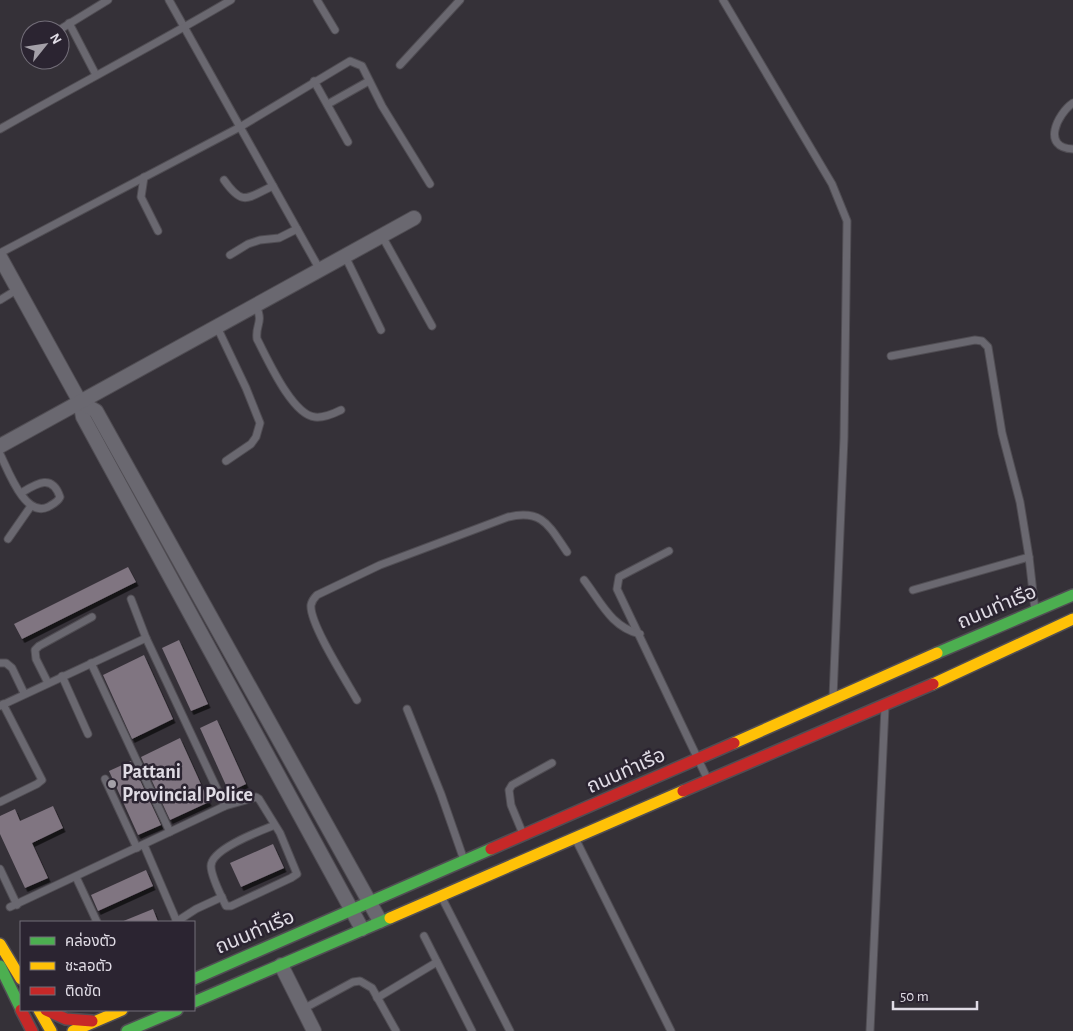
<svg xmlns="http://www.w3.org/2000/svg" width="1073" height="1031" font-family="'Alegreya Sans','Noto Sans Thai',sans-serif">
  <style>
    .building { fill: #807581; filter: url(#shadow) }
    .lines { fill: none; stroke-linecap: round; stroke-linejoin: round }
    .lane-casing { stroke: #504d53; stroke-width: 9 }
    .street-casing { stroke: #504d53; stroke-width: 16 }
    .fast-casing { stroke: #504d53; stroke-width: 14 }
    .slow-casing { stroke: #504d53; stroke-width: 14 }
    .jam-casing { stroke: #504d53; stroke-width: 14 }
    .lane { stroke: #6a6870; stroke-width: 7 }
    .street { stroke: #6a6870; stroke-width: 14 }
    .fast { stroke: #4caf50; stroke-width: 11 }
    .slow { stroke: #ffc107; stroke-width: 11 }
    .jam { stroke: #c62828; stroke-width: 11 }
    .poi-dot { fill: #a4a0a8; stroke: #2b2431; stroke-width: 2 }
    .labels { text-anchor: middle; dominant-baseline: central; stroke-width: 5; stroke-linejoin: round; paint-order: stroke }
    .street-label { font-size: 20px; fill: #e0dce5; stroke: #2b2431 }
    .poi-label { font-size: 20px; font-weight: bold; fill: #e0dce5; stroke: #2b2431; text-anchor: start }
  </style>
  <defs>
    <filter id="shadow"><feDropShadow dx="2.5" dy="4" stdDeviation="0" flood-color="#0009"/></filter>
  </defs>
  <rect width="100%" height="100%" fill="#353138"/>
  <!-- building -->
  <g class="building">
    <path d="M128,567L136,582L22,639L14,624Z"/>
    <path d="M179,640L208,704L191,711L162,648Z"/>
    <path d="M144,655L173,719L132,739L103,675Z"/>
    <path d="M217,720L246,784L229,792L200,728Z"/>
    <path d="M180,738L209,802L170,820L141,757Z"/>
    <path d="M131,761L161,825L138,835L109,771Z"/>
    <path d="M53,806L63,828L32,843L48,878L25,888L0,834V816L15,809L20,821Z"/>
    <path d="M273,844L284,868L241,887L230,863Z"/>
    <path d="M146,870L153,886L98,911L91,895Z"/>
    <path d="M153,909L158,922H121Z"/>
  </g>
  <g class="lines">
    <defs>
      <g id="lane">
        <path d="M169,0L320,270"/>
        <path d="M317,0L335,30"/>
        <path d="M723,0L832,184L847,221L844,438L833,697"/>
        <path d="M69,23L96,75"/>
        <path d="M59,30L108,0"/>
        <path d="M400,65L460,0"/>
        <path d="M314,81L348,142"/>
        <path d="M1073,103C1057,114 1041,148 1073,149"/>
        <path d="M328,104L369,81"/>
        <path d="M0,129C77,85 155,45 231,0"/>
        <path d="M144,177L141,197L158,231"/>
        <path d="M224,180C243,207 247,198 273,186"/>
        <path d="M382,236L432,326"/>
        <path d="M0,253L240,127L350,61L362,66L382,106L430,184"/>
        <path d="M230,255L248,244L260,240L279,238L297,229"/>
        <path d="M345,256L381,330"/>
        <path d="M0,300L18,289"/>
        <path d="M256,305C264,325 255,323 257,339C267,358 292,415 315,417C324,418 333,414 341,410"/>
        <path d="M217,327L246,388L260,423L256,437L251,444L226,461"/>
        <path d="M891,356L975,340L982,341L988,347L1002,433L1020,502L1029,557"/>
        <path d="M0,454C8,470 25,518 48,507C53,504 58,502 60,497C52,473 36,484 21,493"/>
        <path d="M8,539L31,506"/>
        <path d="M669,551L619,577L617,589L707,778"/>
        <path d="M584,580C601,602 611,627 640,634"/>
        <path d="M913,590L1029,557L1035,610"/>
        <path d="M131,599L146,638L225,806"/>
        <path d="M0,663H6L12,668L24,693"/>
        <path d="M91,663L170,832"/>
        <path d="M62,676L88,734"/>
        <path d="M48,683L36,659L35,650L39,646L92,617"/>
        <path d="M357,700C347,682 309,623 311,605C312,600 314,598 317,595L380,565L508,517C543,509 549,526 567,552"/>
        <path d="M0,706L146,638"/>
        <path d="M407,709L441,794L464,860"/>
        <path d="M105,779L137,848"/>
        <path d="M0,802L37,784L42,780L3,704"/>
        <path d="M523,834L511,805L509,790L512,785L552,763"/>
        <path d="M575,838L671,1031"/>
        <path d="M144,845L177,922"/>
        <path d="M0,869L17,905"/>
        <path d="M76,877L97,922"/>
        <path d="M441,896L510,1031"/>
        <path d="M10,907L225,806L256,797L259,799L280,833L297,874L291,878L231,906H226C221,896 211,876 211,866C211,849 260,831 275,825"/>
        <path d="M176,922L196,909L222,897"/>
        <path d="M424,936L472,1031"/>
        <path d="M377,998L437,962"/>
        <path d="M303,1009L353,982L360,981L372,988L396,1031"/>
        <path d="M870,1031L885,707"/>
      </g>
      <g id="street">
        <path d="M0,257L80,402L83,417L362,929"/>
        <path d="M80,402L96,411L380,921"/>
        <path d="M0,446L414,218"/>
        <path d="M281,965L314,1031"/>
      </g>
      <g id="fast">
        <path d="M937,653L1073,595"/>
        <path d="M0,966L21,1009"/>
        <path d="M194,979L491,849"/>
        <path d="M194,1002L390,918"/>
        <path d="M127,1031L177,1010"/>
      </g>
      <g id="slow">
        <path d="M933,684L1073,619"/>
        <path d="M734,743L937,653"/>
        <path d="M390,918L683,791"/>
        <path d="M0,944L21,979"/>
        <path d="M39,1010L51,1031"/>
        <path d="M73,1031L122,1010"/>
      </g>
      <g id="jam">
        <path d="M683,791L933,684"/>
        <path d="M491,849L734,743"/>
        <path d="M21,1010L32,1031"/>
        <path d="M46,1010L66,1019L92,1021"/>
      </g>
    </defs>
    <!-- lane casing -->
    <use href="#lane" class="lane-casing"/>
    <!-- street casing -->
    <use href="#street" class="street-casing"/>
    <!-- fast casing -->
    <use href="#fast" class="fast-casing"/>
    <!-- slow casing -->
    <use href="#slow" class="slow-casing"/>
    <!-- jam casing -->
    <use href="#jam" class="jam-casing"/>
    <!-- lane -->
    <use href="#lane" class="lane"/>
    <!-- street -->
    <use href="#street" class="street"/>
    <!-- fast -->
    <use href="#fast" class="fast"/>
    <!-- slow -->
    <use href="#slow" class="slow"/>
    <!-- jam -->
    <use href="#jam" class="jam"/>
  </g>
  <!-- markers -->
  <circle class="poi-dot" cx="112" cy="784" r="5"/>
  <g class="labels">
    <!-- street labels -->
    <g class="street-label">
      <text transform="translate(997 607) rotate(-23)">ถนนท่าเรือ</text>
      <text transform="translate(626 771) rotate(-24)">ถนนท่าเรือ</text>
      <text transform="translate(255 932) rotate(-23)">ถนนท่าเรือ</text>
    </g>
    <!-- poi labels -->
    <g class="poi-label">
      <text x="122" y="772">Pattani<tspan x="122" dy="23">Provincial Police</tspan></text>
    </g>
  </g>
  <!-- legend -->
  <rect x="20" y="921" width="175" height="90" fill="#2b2431" stroke="#736e79"/>
  <rect x="30" y="937" width="25" height="8" fill="#4caf50" stroke="#736e79"/>
  <text x="65" y="946" font-size="15" fill="#e0dce5">คล่องตัว</text>
  <rect x="30" y="962" width="25" height="8" fill="#ffc107" stroke="#736e79"/>
  <text x="65" y="971" font-size="15" fill="#e0dce5">ชะลอตัว</text>
  <rect x="30" y="987" width="25" height="8" fill="#c62828" stroke="#736e79"/>
  <text x="65" y="996" font-size="15" fill="#e0dce5">ติดขัด</text>
  <!-- north arrow -->
  <g transform="translate(45 45) rotate(60)"><circle r="24" fill="#2b2431" stroke="#736e79"/>
  <path d="M0-4L9 19L0 12L-9 19Z" fill="#a4a0a8"/>
  <text y="-8" font-size="14" font-weight="bold" text-anchor="middle" fill="#e0dce5">N</text>
  </g>
  <!-- scale -->
  <path d="M893 1001v8h84v-8" fill="none" stroke="#e0dce5" stroke-width="2.5"/>
  <text x="900" y="1001" font-size="15" fill="#e0dce5" stroke="#2b2431" stroke-width="4" paint-order="stroke">50 m</text>
</svg>
